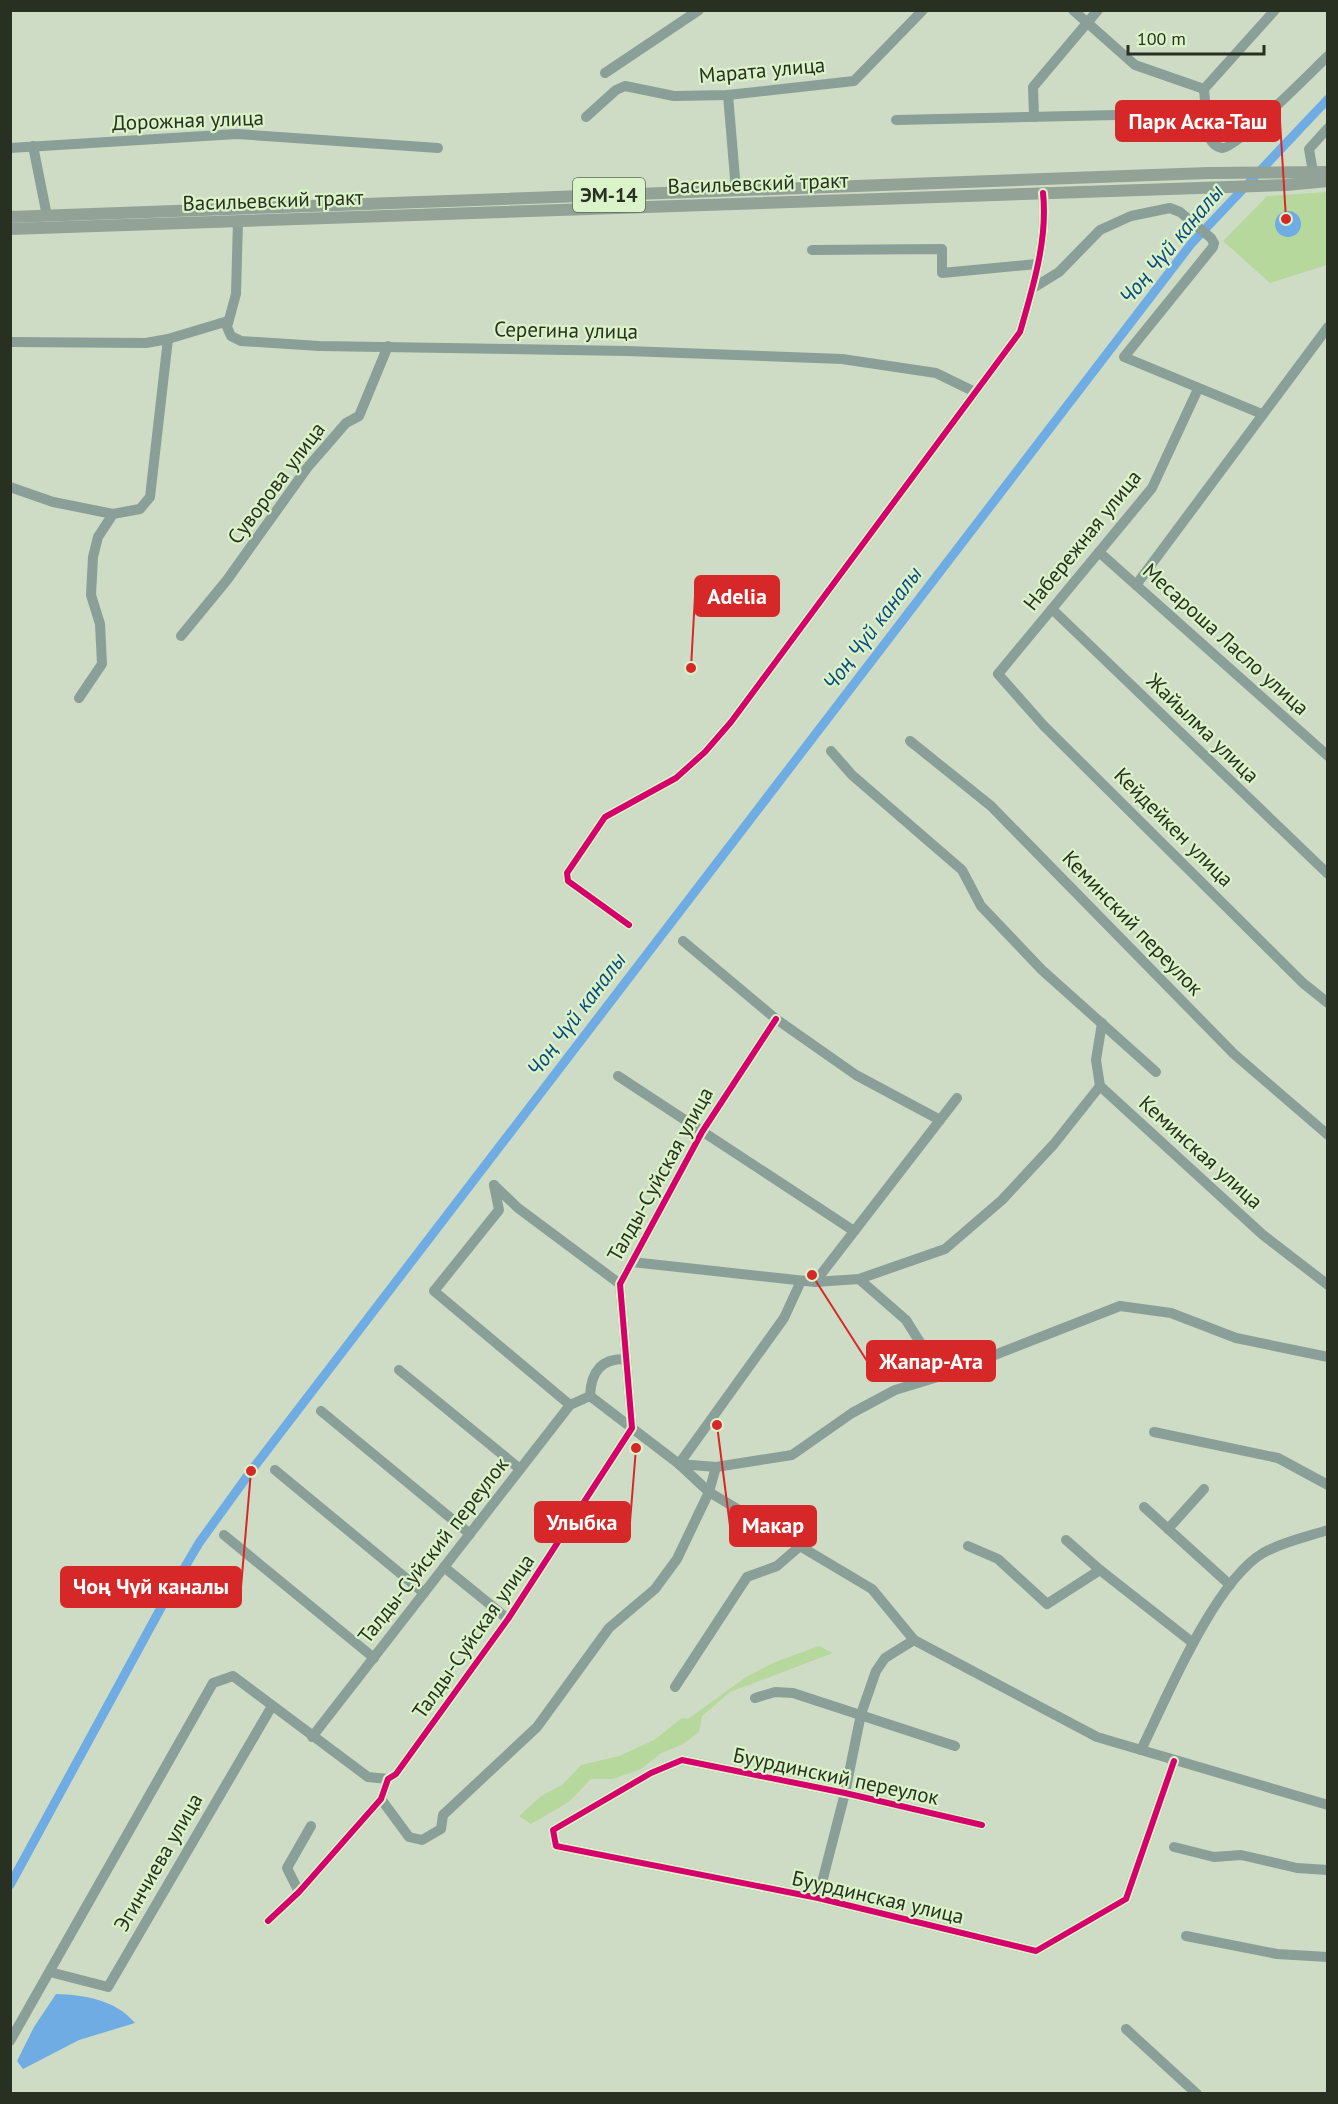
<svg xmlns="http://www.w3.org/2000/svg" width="1338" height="2104" font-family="'PT Sans',sans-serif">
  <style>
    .green { fill: #b7d89c }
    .water { fill: #6eace3 }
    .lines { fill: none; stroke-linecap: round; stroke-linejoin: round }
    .canal { stroke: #6eace3; stroke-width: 9 }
    .minor { stroke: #899f97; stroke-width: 10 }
    .major { stroke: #93a297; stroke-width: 12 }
    .cycleway-casing { stroke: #dbf3c8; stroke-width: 10 }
    .cycleway { stroke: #d6006c; stroke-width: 6 }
    .labels { text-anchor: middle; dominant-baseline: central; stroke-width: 4.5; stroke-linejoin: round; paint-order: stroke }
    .shield { fill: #dbf3c8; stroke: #5e6b53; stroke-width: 1.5 }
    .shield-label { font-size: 20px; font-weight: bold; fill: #283121 }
    .street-label { font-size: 21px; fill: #283121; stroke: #dbf3c8 }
    .water-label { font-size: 22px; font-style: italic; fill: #0c4980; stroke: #dbf3c8 }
    .leader { fill: none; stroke: #d62828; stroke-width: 2 }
    .callout-dot { fill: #d62828; stroke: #dbf3c8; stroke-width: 2 }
    .callout { fill: #d62828; stroke: #d62828; stroke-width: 2 }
    .callout-label { font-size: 22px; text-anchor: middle; font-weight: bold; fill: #fff }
  </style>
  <rect width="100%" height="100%" fill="#cfdcc5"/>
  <!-- green -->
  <g class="green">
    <path d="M1327,192V265L1270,283L1223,241L1267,196Z"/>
    <path d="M819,1646L833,1653L730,1692L702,1716L699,1732L685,1743L660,1754L641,1769L613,1779H591L569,1802L531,1824L519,1816L541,1796L562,1785L581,1765L619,1756L654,1740L682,1718L688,1719L746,1677L775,1662Z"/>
  </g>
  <!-- water -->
  <g class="water">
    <circle cx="1288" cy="224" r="13"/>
    <path d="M56,1994C85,1995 116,2000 135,2023L79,2040L23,2069L17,2061L34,2027Z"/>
  </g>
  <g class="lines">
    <!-- canal -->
    <path class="canal" d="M10,1885L163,1604L199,1543L251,1471L1191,244L1328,99"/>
    <!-- minor -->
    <g class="minor">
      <path d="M1073,10L1135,65L1204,89"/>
      <path d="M605,73L699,10"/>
      <path d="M1204,89L1275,10"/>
      <path d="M728,95L736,190"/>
      <path d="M1206,113C1207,125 1206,145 1222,148C1235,150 1314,69 1328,56"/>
      <path d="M586,117L616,90L625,86L674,96L728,95L854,81L923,10"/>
      <path d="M1034,117L1033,87L1098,10"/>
      <path d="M896,120L1206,113L1204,89"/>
      <path d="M33,146L47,216"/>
      <path d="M10,148L237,134L438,148"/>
      <path d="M1313,172L1309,149L1328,128"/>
      <path d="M238,221L236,294L227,327L231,336L241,341L319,346L627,351L842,359L936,373L975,392"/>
      <path d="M812,250L942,249V273L1037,264"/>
      <path d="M1033,288L1059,272L1100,230L1131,216L1170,208L1180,212L1211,238L1214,243L1213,247L1124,357L1262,414"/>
      <path d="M10,342L146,343L168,339L228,321"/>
      <path d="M1198,389L1152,488L998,674L1044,726L1303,983L1328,1003"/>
      <path d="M10,487L53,502L113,514"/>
      <path d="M1099,552L1328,756"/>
      <path d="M1136,585L1328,327"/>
      <path d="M1052,609L1328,874"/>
      <path d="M181,636L227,580L307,468L346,423L359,416L388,346"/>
      <path d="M79,698L102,664L100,624L91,595L93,557L98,537L113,514L140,509L150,497L168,339"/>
      <path d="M910,741L991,806L1234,1054L1328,1135"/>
      <path d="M831,751L852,775L962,870L981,906L1042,970L1156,1072"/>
      <path d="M629,925L568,881L567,873L605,817L676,778L705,752L731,722L1020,332C1033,287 1048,239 1043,193"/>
      <path d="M683,941L776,1019L856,1075L940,1120"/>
      <path d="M1102,1023L1096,1060L1100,1086L1263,1235L1328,1285"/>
      <path d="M618,1076L854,1231"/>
      <path d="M494,1185L499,1210L434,1291L570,1405"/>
      <path d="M494,1185L518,1208L620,1284"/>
      <path d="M632,1262L815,1282L859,1279L945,1249L1002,1200L1054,1144L1100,1086"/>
      <path d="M859,1279L906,1320L941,1376"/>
      <path d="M815,1282L957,1098"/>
      <path d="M399,1370L520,1469"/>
      <path d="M590,1396L679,1464L709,1492L872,1589L914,1640L1097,1737L1328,1805"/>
      <path d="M590,1396C591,1372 601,1358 626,1359"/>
      <path d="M321,1411L470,1534"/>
      <path d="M1154,1432L1278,1458L1328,1485"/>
      <path d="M679,1464L716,1467L792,1455L852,1413L895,1390L941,1376L1120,1306L1171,1313L1236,1338L1328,1357"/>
      <path d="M679,1464L784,1318L801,1281"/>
      <path d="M275,1470L424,1593"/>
      <path d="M1144,1507L1230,1585"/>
      <path d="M1168,1529L1204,1489"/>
      <path d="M224,1535L374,1658"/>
      <path d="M1066,1540L1100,1570L1193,1643"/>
      <path d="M968,1546L998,1559L1047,1604L1100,1570"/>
      <path d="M444,1567L508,1619"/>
      <path d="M675,1687L747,1577L777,1566L800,1546"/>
      <path d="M755,1698L775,1692L793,1693L955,1746"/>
      <path d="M312,1737L570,1405L590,1396"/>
      <path d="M1141,1750C1166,1699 1214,1582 1263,1553C1282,1542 1306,1537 1328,1530"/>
      <path d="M381,1799L409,1837L422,1840L441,1829L443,1815L537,1727L609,1628L655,1589L677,1559L709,1492L716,1467"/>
      <path d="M982,1825L845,1793L682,1760L651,1773L553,1830L556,1846L818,1898L1036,1951L1126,1899L1174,1761"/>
      <path d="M1174,1847L1214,1857L1241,1855L1297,1868L1328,1870"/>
      <path d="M299,1892L287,1868L311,1826"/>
      <path d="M818,1898L845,1793L861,1714L876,1671L885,1658L914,1640"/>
      <path d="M268,1921L299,1892L381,1799L388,1779L396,1774L508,1619L632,1428L620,1284L702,1132L776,1019"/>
      <path d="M1186,1936L1277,1954L1328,1957"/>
      <path d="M50,1972L108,1987L272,1706"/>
      <path d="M1126,2029L1197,2094"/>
      <path d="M10,2041L213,1683L233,1676L368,1777L388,1779"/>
    </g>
    <!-- major -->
    <g class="major">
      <path d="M10,217L1208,173L1328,172"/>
      <path d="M10,229L1286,185L1328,181"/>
    </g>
    <defs>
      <g id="cycleway">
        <path d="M629,925L568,881L567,873L605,817L676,778L705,752L731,722L1020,332C1033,287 1048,239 1043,193"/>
        <path d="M982,1825L845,1793L682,1760L651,1773L553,1830L556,1846L818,1898L1036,1951L1126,1899L1174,1761"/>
        <path d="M268,1921L299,1892L381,1799L388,1779L396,1774L508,1619L632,1428L620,1284L702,1132L776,1019"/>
      </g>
    </defs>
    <!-- cycleway casing -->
    <use href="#cycleway" class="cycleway-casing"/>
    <!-- cycleway -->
    <use href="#cycleway" class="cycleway"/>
  </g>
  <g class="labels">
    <!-- shield labels -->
    <rect class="shield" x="573" y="178" width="72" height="34" rx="4.5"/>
    <g class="shield-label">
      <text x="609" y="195">ЭМ-14</text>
    </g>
    <!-- street labels -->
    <g class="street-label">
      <text transform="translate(762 70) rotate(-5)">Марата улица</text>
      <text transform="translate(188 120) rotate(-2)">Дорожная улица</text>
      <text transform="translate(758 183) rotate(-2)">Васильевский тракт</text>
      <text transform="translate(273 200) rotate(-2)">Васильевский тракт</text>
      <text transform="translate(566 330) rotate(1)">Серегина улица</text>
      <text transform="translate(276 483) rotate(-53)">Суворова улица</text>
      <text transform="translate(1082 540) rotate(-51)">Набережная улица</text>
      <text transform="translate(1226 639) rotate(42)">Месароша Ласло улица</text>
      <text transform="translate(1203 728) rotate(44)">Жайылма улица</text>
      <text transform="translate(1174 827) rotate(45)">Кейдейкен улица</text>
      <text transform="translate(1133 923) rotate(46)">Кеминский переулок</text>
      <text transform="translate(1201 1152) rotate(42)">Кеминская улица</text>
      <text transform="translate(660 1174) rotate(-61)">Талды-Суйская улица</text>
      <text transform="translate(433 1550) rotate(-52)">Талды-Суйский переулок</text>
      <text transform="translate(473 1636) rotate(-55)">Талды-Суйская улица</text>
      <text transform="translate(836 1776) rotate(12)">Буурдинский переулок</text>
      <text transform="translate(158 1862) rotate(-60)">Эгинчиева улица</text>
      <text transform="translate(878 1897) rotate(13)">Буурдинская улица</text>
    </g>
    <!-- water labels -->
    <g class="water-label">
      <text transform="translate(1171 244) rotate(-50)">Чоң Чүй каналы</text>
      <text transform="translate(872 628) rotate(-53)">Чоң Чүй каналы</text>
      <text transform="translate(576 1014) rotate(-53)">Чоң Чүй каналы</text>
    </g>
  </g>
  <!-- callouts -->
  <path class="leader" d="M1286 219L1280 121M691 668L695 596M812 1275L867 1361M636 1448L630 1522M717 1425L730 1526M251 1471L241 1587"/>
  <g class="callout-dot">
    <circle cx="1286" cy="219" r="6"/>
    <circle cx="691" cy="668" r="6"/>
    <circle cx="812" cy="1275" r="6"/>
    <circle cx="636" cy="1448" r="6"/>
    <circle cx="717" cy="1425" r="6"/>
    <circle cx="251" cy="1471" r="6"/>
  </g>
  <g class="callout">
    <rect x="1116" y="101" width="164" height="40" rx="6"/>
    <rect x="695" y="576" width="84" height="40" rx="6"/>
    <rect x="867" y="1341" width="128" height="40" rx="6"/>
    <rect x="535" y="1502" width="95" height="40" rx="6"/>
    <rect x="730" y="1506" width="86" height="40" rx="6"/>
    <rect x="61" y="1567" width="180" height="40" rx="6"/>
  </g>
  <g class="callout-label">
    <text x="1198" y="129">Парк Аска-Таш</text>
    <text x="737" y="604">Adelia</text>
    <text x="931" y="1369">Жапар-Ата</text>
    <text x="582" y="1530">Улыбка</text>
    <text x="773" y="1533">Макар</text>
    <text x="151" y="1594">Чоң Чүй каналы</text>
  </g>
  <!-- border -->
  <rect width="1338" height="2104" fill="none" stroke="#283121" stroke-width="24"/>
  <!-- scale -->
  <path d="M1128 45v9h136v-9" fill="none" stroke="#283121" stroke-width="3"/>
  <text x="1137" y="45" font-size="18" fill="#283121" stroke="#dbf3c8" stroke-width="4.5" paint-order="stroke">100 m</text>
</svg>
